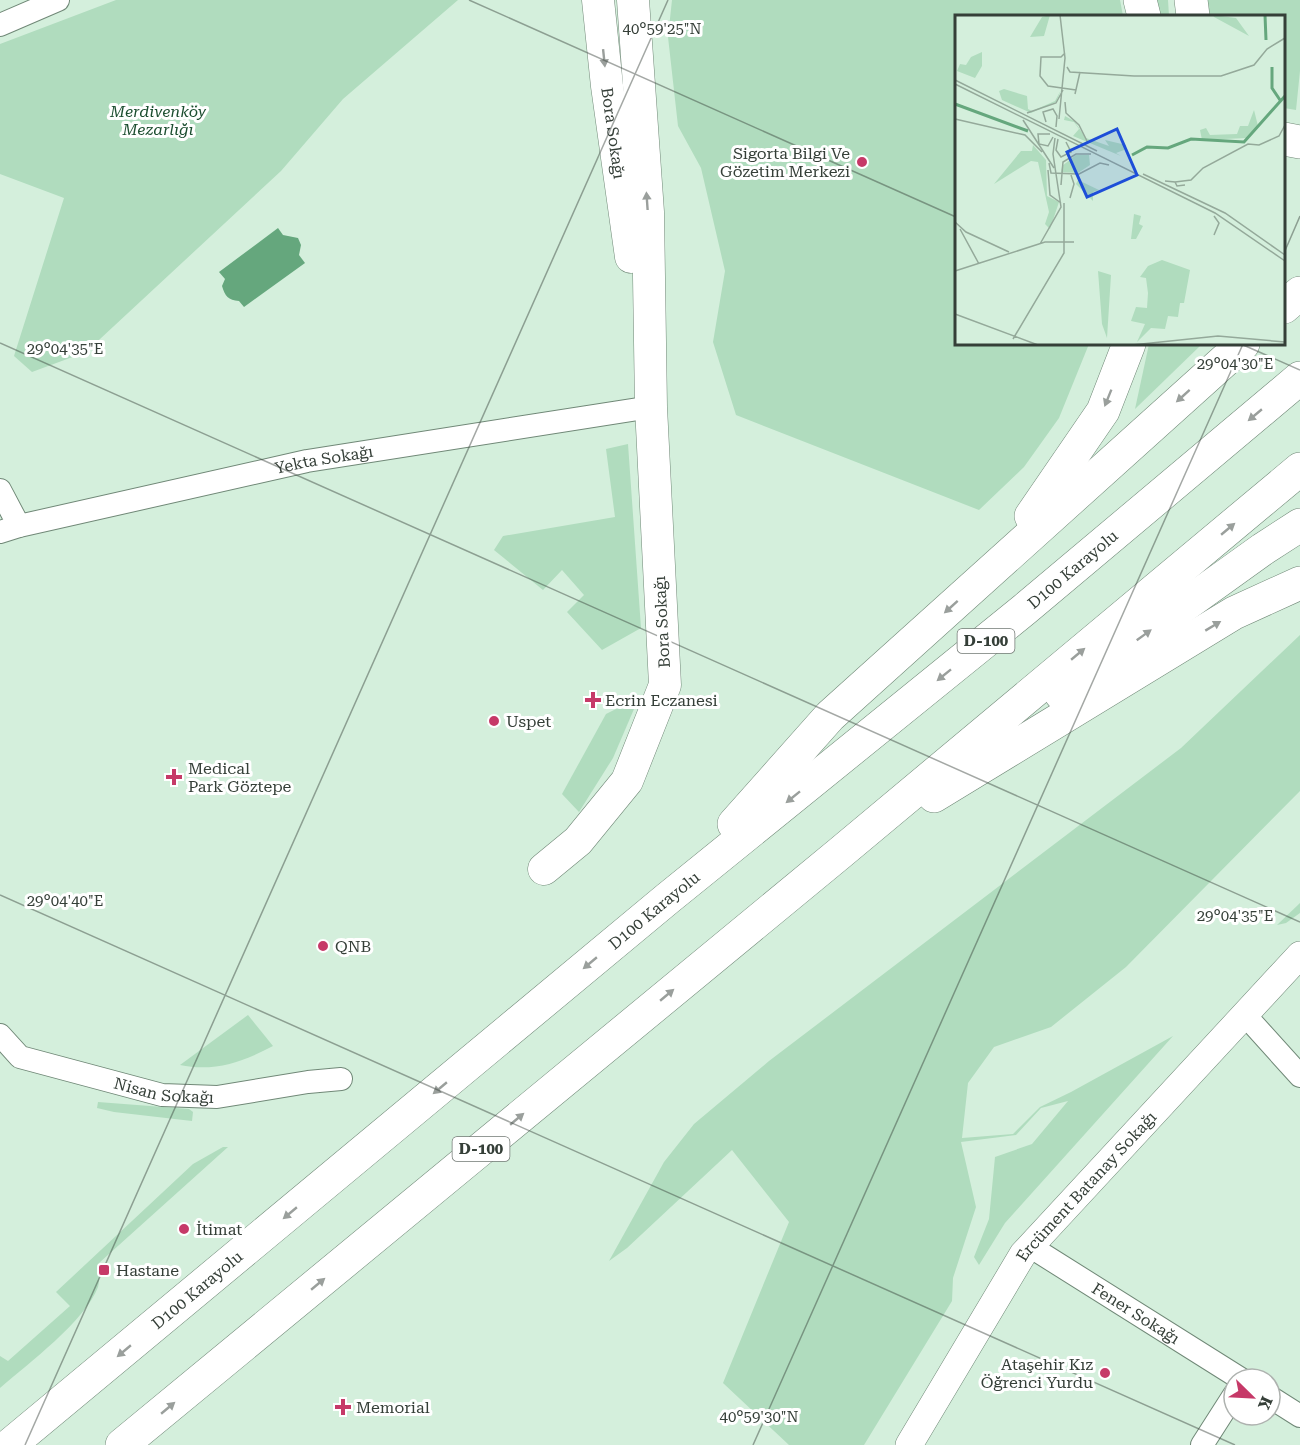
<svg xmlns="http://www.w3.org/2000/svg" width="1300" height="1445" font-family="'Roboto Serif',serif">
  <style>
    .green { fill: #b0dcbe }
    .water { fill: #65a77d }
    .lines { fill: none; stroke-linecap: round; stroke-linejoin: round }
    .minor-casing { stroke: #708877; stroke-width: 24 }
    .tertiary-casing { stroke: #708877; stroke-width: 28 }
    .secondary-casing { stroke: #708877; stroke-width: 33 }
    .trunk-casing { stroke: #708877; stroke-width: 34 }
    .minor { stroke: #fff; stroke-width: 22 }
    .tertiary { stroke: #fff; stroke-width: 27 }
    .secondary { stroke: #fff; stroke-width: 32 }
    .trunk { stroke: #fff; stroke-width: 33 }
    .oneway { fill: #9a9f9c }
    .ticks { fill: none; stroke: #353f38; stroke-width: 1.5; stroke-opacity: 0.45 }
    .poi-dot { fill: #c63968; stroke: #fff; stroke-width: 2 }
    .labels { text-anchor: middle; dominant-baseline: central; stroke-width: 6; stroke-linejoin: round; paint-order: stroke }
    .shield { fill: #fff; stroke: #727974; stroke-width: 1.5 }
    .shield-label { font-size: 15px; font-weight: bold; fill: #353f38 }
    .park-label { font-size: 16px; font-style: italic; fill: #1c4e30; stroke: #fff }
    .street-label { font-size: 16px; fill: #353f38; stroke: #fff }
    .poi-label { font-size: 16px; fill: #353f38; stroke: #fff; text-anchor: start }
    .inset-river { fill: none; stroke: #65a77d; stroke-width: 3 }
    .inset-road { fill: none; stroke: #94a99a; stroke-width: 1.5 }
    .view { fill: #1d4ed8; fill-opacity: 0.15; stroke: #1d4ed8; stroke-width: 3 }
    .inset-edge { fill: none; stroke: #353f38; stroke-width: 3 }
    .ticks-label { font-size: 15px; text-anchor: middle; fill: #353f38; stroke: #fff; stroke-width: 6; stroke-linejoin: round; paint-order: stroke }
  </style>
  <rect width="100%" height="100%" fill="#d4efdc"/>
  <!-- green -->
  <g class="green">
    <path d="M116,0H458L343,99L281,171L86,352L32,372L14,356L64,198L0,174V44Z"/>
    <path d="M672,0H1120L1123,16H956V344H1089L1059,418L1024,467L979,510L736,415L713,342L725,271L701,168L678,126L668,37Z"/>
    <path d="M1150,0H1168L1169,16H1153Z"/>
    <path d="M1207,0H1300V71L1296,110L1284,108V16H1210Z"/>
    <path d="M1149,344H1202L1135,409Z"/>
    <path d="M628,444L641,628L602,650L567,612L584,595L562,570L543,590L494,550L503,536L615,517L606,449Z"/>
    <path d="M1300,635V791L1126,967L1051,1027L994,1047L968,1083L962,1138L1013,1134L1040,1107L1071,1092L1173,1036L1005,1223L979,1265L974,1257L989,1219L995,1157L1032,1144L1068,1101L1041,1108L1016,1135L961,1142L976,1207L953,1278L952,1301L864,1445H789L723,1383L789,1222L732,1150L627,1248L609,1261L664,1162L694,1124L769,1061L1181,748Z"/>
    <path d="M634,700L637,702L613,758L579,812L562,794L606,714Z"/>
    <path d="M1300,903V913L1286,923L1277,925Z"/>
    <path d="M248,1015L273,1046C243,1062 214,1072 180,1065Z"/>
    <path d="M98,1102L189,1109L193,1112L192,1121L114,1112L97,1108Z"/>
    <path d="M223,1147H228L99,1263C99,1270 100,1280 98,1287C86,1320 28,1364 0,1388V1356L8,1361L70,1306L56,1292L193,1164Z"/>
  </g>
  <!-- water -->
  <path class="water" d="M278,228L283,235L298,238L301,245L299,255L305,263L244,307L239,301C228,300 225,296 222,286L225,279L219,272Z"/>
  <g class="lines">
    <defs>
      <g id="minor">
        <path d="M0,25L58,0"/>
        <path d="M0,490L19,526"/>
        <path id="s1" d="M0,532L19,526L307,461L651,407"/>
        <path d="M1245,1015L1300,1076"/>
        <path id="s2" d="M0,1035L20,1057L162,1095L217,1097L308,1082L341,1079"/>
        <path id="s3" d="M1031,1247L1241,1379"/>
        <path d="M1270,1397L1300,1416"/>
        <path d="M1202,1445L1234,1395"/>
      </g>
      <g id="tertiary">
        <path id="s4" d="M909,1445L1023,1254L1300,955"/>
      </g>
      <g id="secondary">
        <path id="s5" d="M598,0L607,86L631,257"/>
        <path d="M544,869L578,841L627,781L665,685L651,407L648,212L633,0"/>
      </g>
      <g id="trunk">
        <path d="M1140,0L1144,16"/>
        <path d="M1191,0L1193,16"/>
        <path d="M1284,139L1300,142"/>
        <path d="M1284,307L1300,293"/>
        <path d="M1031,516L1103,411L1129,344"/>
        <path d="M1061,694L1263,549L1300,525"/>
        <path d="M934,796L1234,613L1300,583"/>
        <path d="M734,824L830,716L1243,344"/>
        <path id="s6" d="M10,1445L667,899L1025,609L1300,378"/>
        <path d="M122,1445L840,853L1300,469"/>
      </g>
    </defs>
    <!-- minor casing -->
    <use href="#minor" class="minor-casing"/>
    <!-- tertiary casing -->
    <use href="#tertiary" class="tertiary-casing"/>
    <!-- secondary casing -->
    <use href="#secondary" class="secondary-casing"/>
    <!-- trunk casing -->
    <use href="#trunk" class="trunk-casing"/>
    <!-- minor -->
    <use href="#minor" class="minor"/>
    <!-- tertiary -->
    <use href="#tertiary" class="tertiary"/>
    <!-- secondary -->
    <use href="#secondary" class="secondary"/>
    <!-- trunk -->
    <use href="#trunk" class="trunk"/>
  </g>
  <!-- one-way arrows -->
  <defs><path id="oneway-solid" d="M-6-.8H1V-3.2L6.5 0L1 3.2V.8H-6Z" transform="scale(1.5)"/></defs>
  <g class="oneway">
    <use href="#oneway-solid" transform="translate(604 58) rotate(84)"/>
    <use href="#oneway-solid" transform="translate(647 201) rotate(-94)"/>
    <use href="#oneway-solid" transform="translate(1183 396) rotate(138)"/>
    <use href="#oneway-solid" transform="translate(1108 398) rotate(112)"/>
    <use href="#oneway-solid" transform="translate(1255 415) rotate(140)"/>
    <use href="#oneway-solid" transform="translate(1228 529) rotate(-40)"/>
    <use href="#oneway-solid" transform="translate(951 607) rotate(138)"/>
    <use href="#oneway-solid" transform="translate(1213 626) rotate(-31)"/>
    <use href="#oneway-solid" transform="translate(1144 635) rotate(-36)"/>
    <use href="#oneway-solid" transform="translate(1078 654) rotate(-40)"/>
    <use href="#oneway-solid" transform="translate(944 675) rotate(141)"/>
    <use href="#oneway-solid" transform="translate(793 797) rotate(141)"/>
    <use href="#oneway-solid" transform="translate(590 963) rotate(140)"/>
    <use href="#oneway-solid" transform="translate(667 995) rotate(-40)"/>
    <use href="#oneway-solid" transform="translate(440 1088) rotate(140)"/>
    <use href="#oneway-solid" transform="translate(517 1119) rotate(-40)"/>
    <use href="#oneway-solid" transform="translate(290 1213) rotate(140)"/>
    <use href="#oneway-solid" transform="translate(318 1284) rotate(-40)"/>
    <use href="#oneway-solid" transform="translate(124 1351) rotate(140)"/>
    <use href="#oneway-solid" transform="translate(168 1408) rotate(-40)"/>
  </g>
  <!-- ticks -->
  <path class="ticks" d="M469,0L956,217M1284,253L1300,216M0,343L1300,922M1241,344L1300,370M0,895L1235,1445M25,1445L668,0M753,1445L1243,344"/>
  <!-- markers -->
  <g class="poi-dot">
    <circle cx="862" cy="162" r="6"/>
    <path d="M590 691h6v6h6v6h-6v6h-6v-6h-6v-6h6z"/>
    <circle cx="494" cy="721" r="6"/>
    <path d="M171 768h6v6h6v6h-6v6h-6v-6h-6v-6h6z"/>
    <circle cx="323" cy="946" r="6"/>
    <circle cx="184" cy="1229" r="6"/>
    <rect x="98" y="1264" width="12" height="12" rx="3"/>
    <circle cx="1105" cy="1373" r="6"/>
    <path d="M340 1398h6v6h6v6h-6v6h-6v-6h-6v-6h6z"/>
  </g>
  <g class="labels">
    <!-- shield labels -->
    <g class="shield">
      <rect x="957.5" y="629" width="57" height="24" rx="4.5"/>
      <rect x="452.5" y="1137" width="57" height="24" rx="4.5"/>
    </g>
    <g class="shield-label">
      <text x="986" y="641">D-100</text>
      <text x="481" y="1149">D-100</text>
    </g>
    <!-- park labels -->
    <g class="park-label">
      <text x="158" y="111">Merdivenköy<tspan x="158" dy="18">Mezarlığı</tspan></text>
    </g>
    <!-- street labels -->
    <g class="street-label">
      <text stroke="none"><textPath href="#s5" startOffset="134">Bora Sokağı</textPath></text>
      <text stroke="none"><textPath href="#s1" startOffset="332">Yekta Sokağı</textPath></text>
      <text stroke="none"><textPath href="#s6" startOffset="1377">D100 Karayolu</textPath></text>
      <text transform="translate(662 622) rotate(-93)">Bora Sokağı</text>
      <text stroke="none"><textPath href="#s6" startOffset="837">D100 Karayolu</textPath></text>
      <text stroke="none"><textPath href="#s2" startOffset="178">Nisan Sokağı</textPath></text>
      <text stroke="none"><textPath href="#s4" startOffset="315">Ercüment Batanay Sokağı</textPath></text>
      <text stroke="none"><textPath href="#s6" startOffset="243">D100 Karayolu</textPath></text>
      <text stroke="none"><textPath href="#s3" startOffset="124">Fener Sokağı</textPath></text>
    </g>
    <!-- poi labels -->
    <g class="poi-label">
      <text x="850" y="153" text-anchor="end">Sigorta Bilgi Ve<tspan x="850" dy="18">Gözetim Merkezi</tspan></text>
      <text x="605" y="700">Ecrin Eczanesi</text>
      <text x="506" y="721">Uspet</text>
      <text x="188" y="768">Medical<tspan x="188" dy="18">Park Göztepe</tspan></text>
      <text x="335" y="946">QNB</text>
      <text x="196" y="1229">İtimat</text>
      <text x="116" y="1270">Hastane</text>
      <text x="1093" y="1364" text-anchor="end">Ataşehir Kız<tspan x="1093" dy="18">Öğrenci Yurdu</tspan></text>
      <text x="356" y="1407">Memorial</text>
    </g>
  </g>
  <!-- overview -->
  <g transform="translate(955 15)">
    <rect width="330" height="330" fill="#d4efdc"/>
    <path d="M95,0L89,21L75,22L87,2ZM258,0L281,3L294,21L259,2ZM27,37V51L20,63L2,56L5,49L11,50L16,42ZM49,74L72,81L73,94L77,96L100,86L106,75L101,87L76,98L47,85L44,76ZM299,95L303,111L292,123L247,125L245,115L251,113L255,120L282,119L285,111H293ZM110,101L119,106L131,123L154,131L150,125L171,130L169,135L161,138L166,141L118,121L124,114L119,107L109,105ZM78,130L91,145L92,181L104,187L95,214L90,209L94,197L83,147L76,146L39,169L66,136H77ZM121,140H134L135,150L123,158L106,157L107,151ZM123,165L144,175L138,177V186L121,169ZM179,199L186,201L184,209L188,211L181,224H176ZM207,245L235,255L229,288H225L223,302L213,301L210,314L196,313L182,327L190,309L176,306L181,292L192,293L193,278L191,263L185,262L193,251ZM143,256L156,260L152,323L147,309Z" fill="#b0dcbe"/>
    <path class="inset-river" d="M310,0L311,25M317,52V73L325,85M0,89L73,116M177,140L192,132L213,133L236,124L289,127L330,81"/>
    <path class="inset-road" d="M110,38L106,42H86L85,61L93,71L121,75M112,52L115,57L179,61M179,61H266L299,50L312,34L330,23M0,65L142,136M0,69L260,198L330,246M120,79L125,57M110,87L111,98L124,110L133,128M72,98L101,88L108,75M0,104L70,120L87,137M104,104L110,43L105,0M68,105L99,153M91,107L88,97L98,94L102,101L101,112M95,119H83L84,129L93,131L98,122M103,124L101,135L106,142L116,137L111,127M94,148L96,158L123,159M93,155L95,180L106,188M188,159L270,198L330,240M122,160L145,148L154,150M210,166L220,167L222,171L230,170M220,167L236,165L248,153L293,129L304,130L324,121L330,110M106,170L108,147L121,139H136M115,183L119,169L116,160M0,207L11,217L54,237M5,214L24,249M259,220L264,208L259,201M85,229L106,192L98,139L100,123M0,256L90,227H119M0,299L83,330M58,324L109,238V188M177,330L263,321L330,327"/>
    <path class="view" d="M162,114L182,160L132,182L112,137Z"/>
    <rect width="330" height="330" class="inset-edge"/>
  </g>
  <g class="ticks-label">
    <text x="662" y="34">40°59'25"N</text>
    <text x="65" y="354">29°04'35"E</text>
    <text x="1235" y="369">29°04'30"E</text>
    <text x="65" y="906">29°04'40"E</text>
    <text x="1235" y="921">29°04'35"E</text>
    <text x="759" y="1422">40°59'30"N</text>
  </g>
  <!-- north arrow -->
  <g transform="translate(1252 1397) rotate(114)"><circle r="28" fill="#ffffff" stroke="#aeb2af" stroke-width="1.5"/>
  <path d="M0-4.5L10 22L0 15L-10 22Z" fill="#c63968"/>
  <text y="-9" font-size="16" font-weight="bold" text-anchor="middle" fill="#353f38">K</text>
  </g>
</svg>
